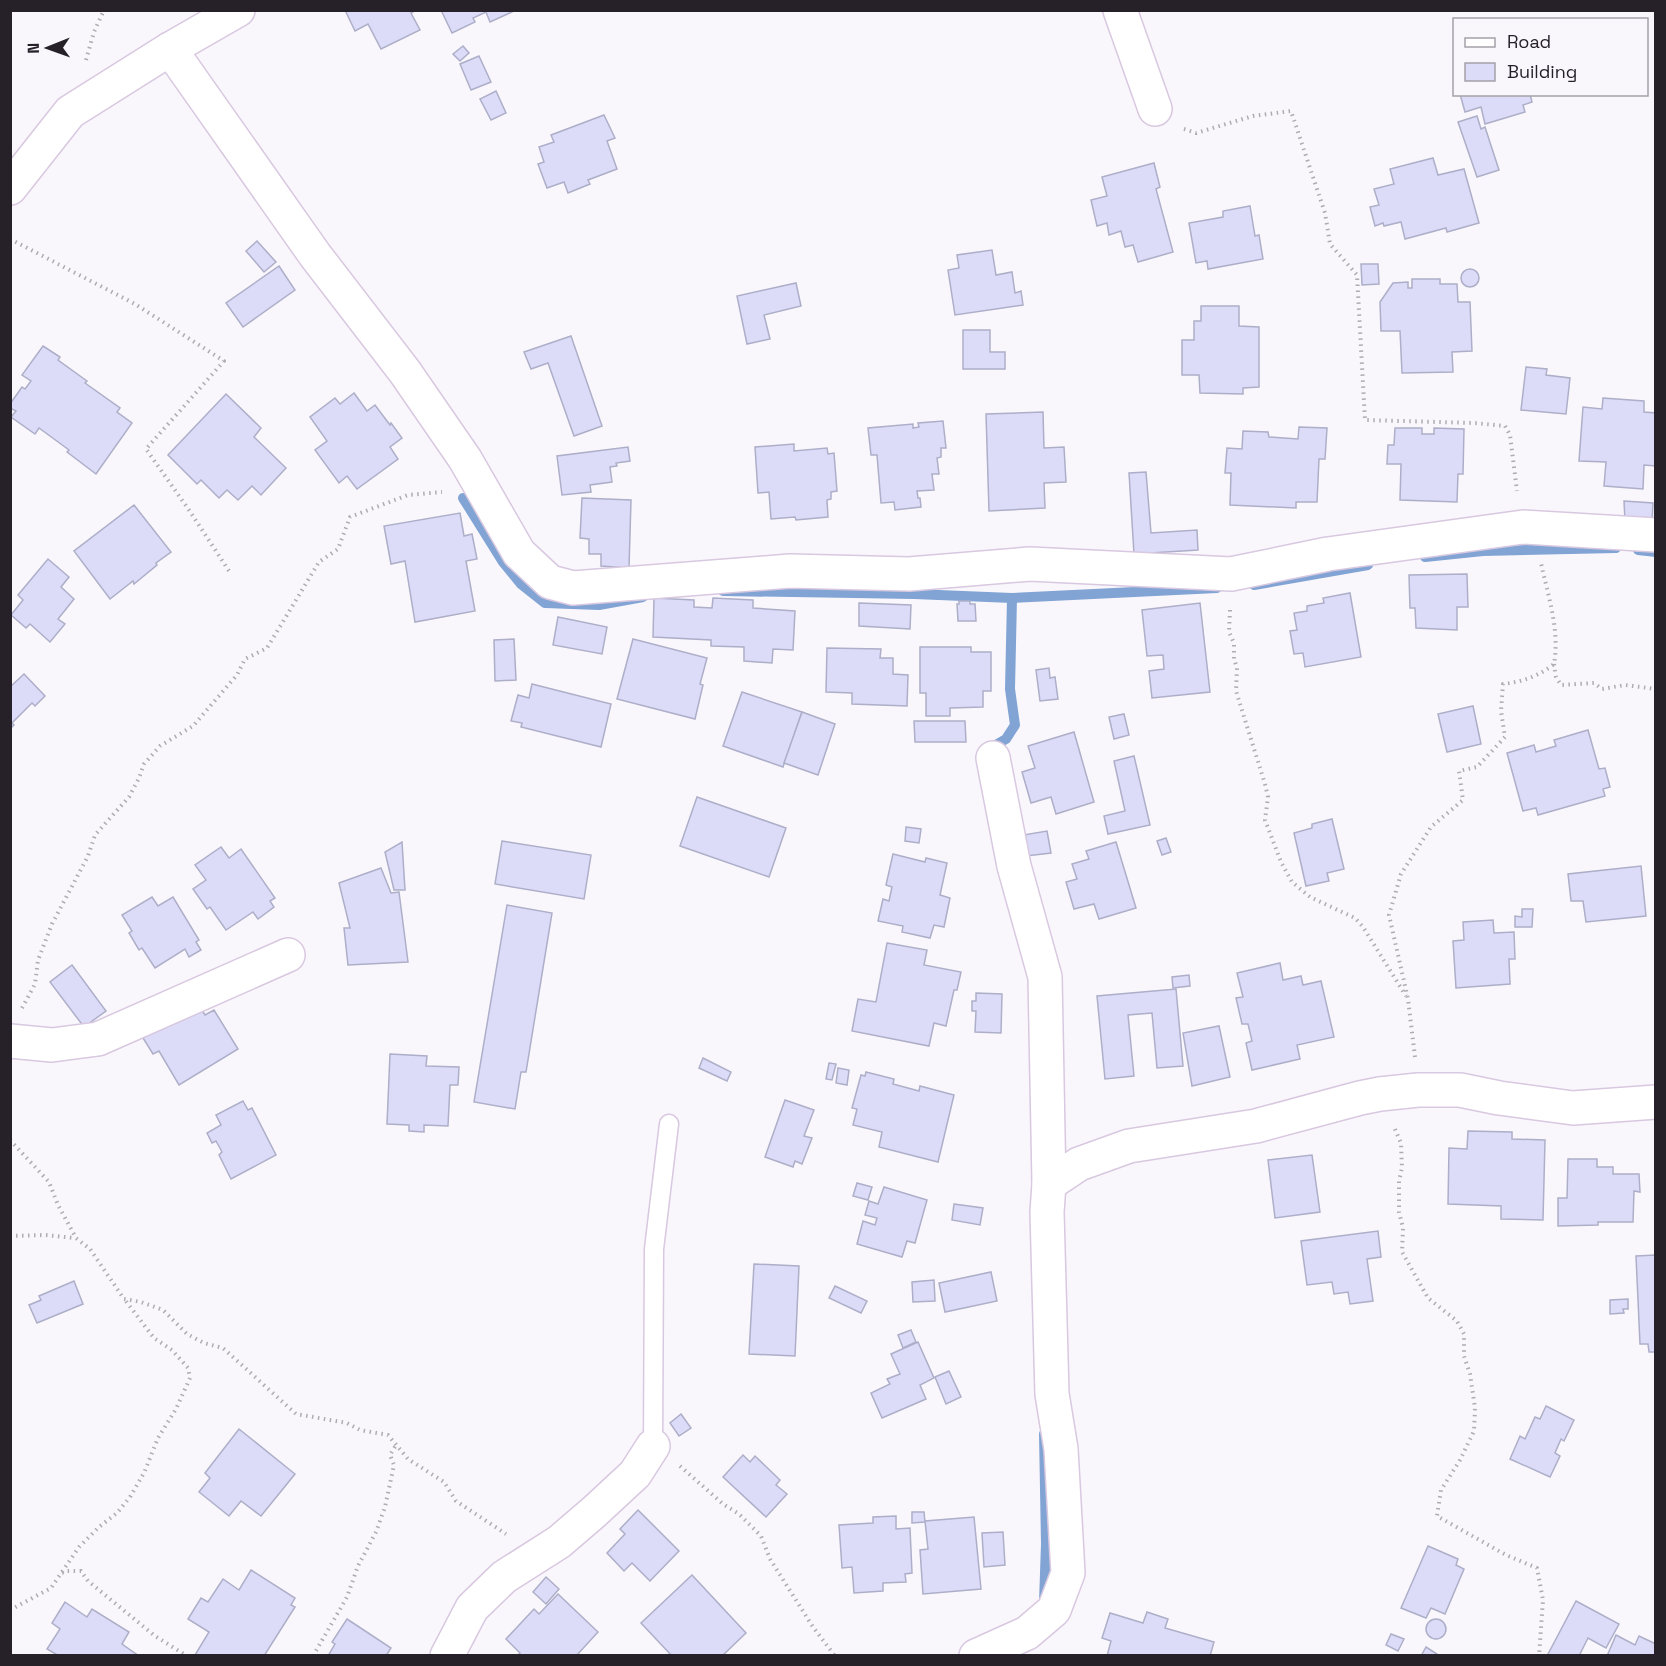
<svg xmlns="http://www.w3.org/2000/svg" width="1666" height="1666" font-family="'Space Grotesk',sans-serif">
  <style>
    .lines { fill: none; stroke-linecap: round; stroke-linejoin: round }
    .stream { stroke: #81a4d4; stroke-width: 10 }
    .building { fill: #dcdcf8; stroke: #adaec8; stroke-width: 1.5 }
    .service-casing { stroke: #d8c8e0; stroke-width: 21 }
    .minor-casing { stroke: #d8c8e0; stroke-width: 36 }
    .path { stroke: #afabb1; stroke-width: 4; stroke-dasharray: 1.5 4.5; stroke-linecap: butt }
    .service { stroke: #fff; stroke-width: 18 }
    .minor { stroke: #fff; stroke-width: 33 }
  </style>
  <rect width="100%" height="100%" fill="#faf7fc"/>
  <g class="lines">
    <!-- stream -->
    <g class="stream">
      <path d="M463,498L503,562L521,584L545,603L599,605L643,597"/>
      <path d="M1638,550L1656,552"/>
      <path d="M1425,557L1483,551L1616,548"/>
      <path d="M1254,585L1368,565"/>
      <path d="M723,591L914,594L1012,598L1217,588"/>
      <path d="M987,750L1006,739L1015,725L1010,689L1012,598"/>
      <path d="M1044,1434L1046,1544L1044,1602"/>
    </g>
  </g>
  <!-- building -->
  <g class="building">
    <path d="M345,10H416L411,13L420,30L381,49L368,24L355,31Z"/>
    <path d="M441,10H511L512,12L490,22L486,12L473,18L475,22L452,33Z"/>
    <path d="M463,46L469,53L460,61L453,54Z"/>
    <path d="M479,56L491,82L471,90L460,64Z"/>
    <path d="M496,91L506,113L491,120L480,99Z"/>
    <path d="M1460,94H1530L1532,102L1523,105L1525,112L1485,124L1481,107L1465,112Z"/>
    <path d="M604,115L615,138L607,141L617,169L588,180L590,184L568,193L564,182L547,188L538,164L544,162L539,147L554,142L551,135Z"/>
    <path d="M1477,116L1481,129L1485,127L1499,170L1477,177L1458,122Z"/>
    <path d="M1433,158L1438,175L1464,169L1479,223L1447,232L1446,228L1405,239L1401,222L1384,226L1383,223L1375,226L1370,207L1379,205L1374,189L1394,184L1390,169Z"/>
    <path d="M1154,163L1160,187L1156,189L1173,252L1138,262L1133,245L1125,247L1121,231L1109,235L1107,223L1097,226L1091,200L1107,196L1102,177Z"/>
    <path d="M1250,206L1255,236L1259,235L1263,259L1208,269L1207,261L1196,263L1189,223L1223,217V211Z"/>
    <path d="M257,241L276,262L264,272L246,251Z"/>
    <path d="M992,250L996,275L1012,272L1015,293L1021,291L1023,305L955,315L948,270L959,268L957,255Z"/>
    <path d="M1361,264H1378L1379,284L1362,285Z"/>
    <path d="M279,266L295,290L243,327L226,303Z"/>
    <circle cx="1470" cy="278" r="9"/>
    <path d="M1412,279H1440V284H1457L1458,302H1470L1472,351L1452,352L1453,372L1402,373L1400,331H1381L1380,302L1393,283L1408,282V288H1412Z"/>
    <path d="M796,283L801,306L764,315L770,339L747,344L737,296Z"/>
    <path d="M1201,306H1239V326L1259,327V387L1243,388V394L1200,393L1199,375H1182V340H1194V321H1201Z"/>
    <path d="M963,330H990V352H1005V369H963Z"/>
    <path d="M571,336L602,426L574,436L548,363L531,369L524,352Z"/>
    <path d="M43,346L60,357L58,360L87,381L85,383L120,408L117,412L132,423L96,474L67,452L69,450L39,428L35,434L11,417L16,411L10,408V404L22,387L25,389L31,381L22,375Z"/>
    <path d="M1526,367L1547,369L1546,375L1570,378L1566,414L1521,410Z"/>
    <path d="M354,393L367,411L375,405L390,425L391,423L402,438L390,447L398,459L357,489L347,476L339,483L315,450L327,441L310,417L335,398L340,404Z"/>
    <path d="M226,394L261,428L254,437L286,468L261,495L252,486L238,500L227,490L219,498L201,480L197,484L168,455Z"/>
    <path d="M1603,398L1644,401V412L1656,413V466L1644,465L1643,489L1604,486L1606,462L1579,461L1583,407L1602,409Z"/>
    <path d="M1043,412L1044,448L1064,447L1066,482L1044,483L1045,508L989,511L986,414Z"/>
    <path d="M943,421L946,448H941V457L937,458L939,474H932L934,490L917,491L918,498H920L921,507L895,510L894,502L881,503L877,455H871L868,428L913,424V428L919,427L918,423Z"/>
    <path d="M1299,427L1327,428L1325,459H1319L1317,502H1296V508L1230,505L1231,473H1225L1227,448L1242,449L1243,431L1268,432L1269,437L1298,439Z"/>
    <path d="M1395,428H1422V434H1434V428L1464,429L1463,474H1458L1457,502L1400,500L1401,464H1387L1388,445H1394Z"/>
    <path d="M794,444V451L827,448L828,454L834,453L837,491L831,492V499L827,500L828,517L796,520L795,517L771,519L769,492L758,493L755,447Z"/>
    <path d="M628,447L630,461L616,463L617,466L610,467L612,482L590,485L591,492L562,495L557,456Z"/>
    <path d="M1146,472L1151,533L1197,530L1198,550L1134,554L1129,473Z"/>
    <path d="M582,498L631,500L629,568L601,566V554H589V539L580,538Z"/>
    <path d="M1624,501L1653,503L1652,522L1625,521Z"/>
    <path d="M134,505L171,552L156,563L157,565L134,584L133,581L110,599L74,551Z"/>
    <path d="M460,513L464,536L472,534L477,559L466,561L475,611L415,622L405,561L391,564L384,526Z"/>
    <path d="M48,559L69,577L61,587L74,599L58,619L65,624L50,642L30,624L26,628L11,615L23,600L18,595Z"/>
    <path d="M1467,574L1468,607H1457V630L1416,628L1415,608H1410L1409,575Z"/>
    <path d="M1350,593L1361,657L1305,667L1303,653L1294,654L1290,631L1297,630L1294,613L1307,611V606L1324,603L1323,598Z"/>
    <path d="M654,598L694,600V607L712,608L713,598L753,600V608L795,611L793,650L773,649L772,663L744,661V647L711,646V640L653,637Z"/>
    <path d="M959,601H970V604H975L976,621H958L957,604H959Z"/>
    <path d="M859,603L911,605L910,629L859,626Z"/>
    <path d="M1200,603L1210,692L1152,698L1149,671L1164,669L1163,655L1147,656L1142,610Z"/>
    <path d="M558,617L607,627L602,654L553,645Z"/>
    <path d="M514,639L516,680L495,681L494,640Z"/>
    <path d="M633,639L707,658L700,684L703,685L695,719L617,699Z"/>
    <path d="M920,647H971V652H991V691H983V707L950,708V716H926V693H920Z"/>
    <path d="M827,648L881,649L880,658H893V674L908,675L907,706L852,704V693L826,692Z"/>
    <path d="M1049,668L1050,678L1055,677L1058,699L1040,701L1036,670Z"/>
    <path d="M24,674L45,696L35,706L32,703L12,723L14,725L10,729V687Z"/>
    <path d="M532,684L611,704L601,747L521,727L522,723L511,721L518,695L529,698Z"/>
    <path d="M742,692L802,712L783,767L723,746Z"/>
    <path d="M1473,706L1481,744L1447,752L1438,714Z"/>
    <path d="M802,712L835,724L818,775L784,763Z"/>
    <path d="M1124,714L1129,735L1114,739L1109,717Z"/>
    <path d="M914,721H965L966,742H915Z"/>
    <path d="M1588,730L1599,769L1605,768L1610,787L1603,789L1605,796L1538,815L1536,808L1523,811L1507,753L1534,745L1536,752L1556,746L1554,740Z"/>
    <path d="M1074,732L1094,802L1056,814L1051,797L1031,803L1022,772L1035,768L1028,746Z"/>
    <path d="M1134,756L1150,825L1108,834L1104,816L1125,811L1114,761Z"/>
    <path d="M697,797L786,828L769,877L680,846Z"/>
    <path d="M1332,819L1344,869L1327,873L1329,881L1306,886L1294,833L1312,828V824Z"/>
    <path d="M906,827L921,829L919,843L905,841Z"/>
    <path d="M1047,831L1051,853L1026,856L1023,835Z"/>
    <path d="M1166,838L1171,852L1162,855L1157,841Z"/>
    <path d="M502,841L591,855L584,899L495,884Z"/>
    <path d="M402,842L405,890H394L385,852Z"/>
    <path d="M1116,842L1136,908L1099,919L1094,904L1074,909L1066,882L1077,879L1072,864L1089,859L1086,851Z"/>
    <path d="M221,847L229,858L241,849L275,898L270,901L274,907L258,919L253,912L226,930L210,907L207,909L193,889L206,880L195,865Z"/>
    <path d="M893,854L925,862L926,858L947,863L940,895L950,898L944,927L934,925L930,938L902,932L903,926L878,921L883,899L889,901L892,887L886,885Z"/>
    <path d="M1641,866L1646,916L1586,922L1583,901H1571L1568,874Z"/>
    <path d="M381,868L391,893L399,892L408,962L348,965L344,928H350L339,883Z"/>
    <path d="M152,897L158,906L173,897L199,940L196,942L201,950L189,957L185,949L155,968L142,948L139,950L129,933L132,931L122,915Z"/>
    <path d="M507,905L552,913L526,1072H521L515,1109L474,1102Z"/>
    <path d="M1522,909H1533L1532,927H1515V916L1522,917Z"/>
    <path d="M1493,920L1494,933L1514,932L1515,959H1509L1510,984L1456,988L1453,941L1464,940L1463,922Z"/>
    <path d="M887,943L927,950L924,965L961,972L957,990H954L946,1026L934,1023L929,1046L852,1031L858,999L876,1002Z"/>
    <path d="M1280,963L1283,980L1301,976L1303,985L1321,981L1334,1037L1297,1045L1300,1059L1252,1070L1246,1043L1252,1041L1248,1024H1242L1236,998L1243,997L1237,973Z"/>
    <path d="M72,965L106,1011L84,1027L50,982Z"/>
    <path d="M1189,975L1190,986L1173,988L1172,977Z"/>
    <path d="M1176,989L1183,1066L1157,1068L1152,1013L1128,1015L1134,1076L1105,1079L1097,996Z"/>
    <path d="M976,993L1002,994L1001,1033L975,1032L976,1011H972V1001H976Z"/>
    <path d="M198,1004L205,1015L214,1010L238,1049L179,1085L159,1051L153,1054L143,1038Z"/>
    <path d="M1219,1026L1230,1077L1192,1086L1183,1033Z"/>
    <path d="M390,1054L427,1056L426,1066L459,1067L458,1085H450L448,1126L424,1125V1132L409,1131V1125L387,1124Z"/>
    <path d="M703,1058L731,1072L727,1081L699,1068Z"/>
    <path d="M829,1063L836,1064L832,1080L826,1079Z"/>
    <path d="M838,1068L849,1070L847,1085L836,1083Z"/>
    <path d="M866,1072L894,1079L893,1084L919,1091L920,1086L954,1095L938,1162L879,1147L882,1132L853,1125L857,1109L852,1108L861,1075L865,1076Z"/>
    <path d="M785,1100L814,1110L804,1136L812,1138L802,1164L795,1161L793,1167L765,1157Z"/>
    <path d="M243,1101L248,1110L252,1108L276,1155L231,1179L219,1155L222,1152L216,1141L212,1143L207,1133L221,1125L216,1115Z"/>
    <path d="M1468,1131L1512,1132V1139L1545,1140L1543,1220L1501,1219V1206L1448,1204L1449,1148L1467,1149Z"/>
    <path d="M1312,1155L1320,1212L1275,1218L1268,1160Z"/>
    <path d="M1568,1159H1597V1167H1613V1174H1639L1640,1192L1634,1191L1633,1222H1598V1225L1558,1226V1198H1567Z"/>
    <path d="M857,1183L872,1187L868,1200L853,1196Z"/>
    <path d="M884,1187L927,1200L915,1243L907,1241L902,1257L857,1244L863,1221L875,1225L877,1218L865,1215L869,1201L878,1204Z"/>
    <path d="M954,1204L983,1208L980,1225L952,1220Z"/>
    <path d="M1378,1231L1381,1257L1367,1259L1373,1301L1350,1304L1348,1292L1334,1294L1332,1282L1307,1285L1301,1241Z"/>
    <path d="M1656,1255V1352H1649L1648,1344H1640L1636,1256Z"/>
    <path d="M754,1264L799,1266L795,1356L749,1354Z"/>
    <path d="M991,1272L997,1301L945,1312L939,1283Z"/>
    <path d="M934,1280L935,1301L913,1302L912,1282Z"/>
    <path d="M74,1281L83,1304L37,1323L29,1305L41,1300L39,1296Z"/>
    <path d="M835,1286L867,1301L861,1313L829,1298Z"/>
    <path d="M1628,1299V1309H1623L1624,1313L1610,1314V1300Z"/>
    <path d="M911,1330L916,1342L903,1348L898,1335Z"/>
    <path d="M918,1342L934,1378L920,1385L926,1399L882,1418L871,1393L890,1384L887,1379L900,1374L891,1354Z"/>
    <path d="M949,1371L961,1397L946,1404L935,1377Z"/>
    <path d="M1546,1406L1574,1420L1564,1441L1561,1439L1555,1453L1560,1456L1550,1477L1510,1459L1520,1436L1525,1439L1535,1417L1540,1419Z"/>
    <path d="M681,1414L691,1428L679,1436L670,1423Z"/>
    <path d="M239,1429L295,1474L261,1516L241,1501L229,1516L199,1492L210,1478L205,1473Z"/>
    <path d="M743,1455L750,1462L755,1456L780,1480L776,1485L787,1494L766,1517L723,1477Z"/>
    <path d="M638,1510L679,1551L650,1581L632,1563L624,1571L607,1553L625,1534L620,1529Z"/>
    <path d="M912,1512H924L925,1522L912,1523Z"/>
    <path d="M896,1516V1529L910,1528L912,1573L905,1574L906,1582L883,1583V1591L854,1593L852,1567L842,1568L839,1525L873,1523V1517Z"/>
    <path d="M974,1517L981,1589L923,1594L920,1550L928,1549L925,1521Z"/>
    <path d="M1003,1532L1005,1565L984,1567L982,1533Z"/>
    <path d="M1428,1546L1458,1559L1456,1565L1464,1569L1445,1614L1431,1608L1426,1618L1401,1608Z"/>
    <path d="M251,1570L295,1598L291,1605L295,1607L264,1656L195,1655L209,1632L188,1619L201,1598L208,1602L223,1579L239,1590Z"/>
    <path d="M692,1575L746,1633L722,1656H672L641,1623Z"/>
    <path d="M546,1577L559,1589L546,1604L533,1592Z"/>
    <path d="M558,1594L598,1632L576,1656H517L520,1653L506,1639L534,1609L539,1614Z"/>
    <path d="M1576,1601L1619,1624L1606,1648L1588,1638L1579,1656H1547Z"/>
    <path d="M65,1602L87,1617L92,1609L129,1632L122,1644L139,1656H59L47,1649L60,1629L52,1623Z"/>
    <path d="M1147,1612L1168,1619L1165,1628L1214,1642L1210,1656H1107L1111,1641L1102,1638L1110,1613L1143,1623Z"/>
    <path d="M347,1619L391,1648L386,1656H328L335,1644L332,1642Z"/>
    <circle cx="1436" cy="1629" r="10"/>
    <path d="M1391,1634L1404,1639L1398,1651L1386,1645Z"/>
    <path d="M1616,1635L1635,1645L1639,1636L1656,1644V1656H1607Z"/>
    <path d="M1426,1647L1440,1656H1421Z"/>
  </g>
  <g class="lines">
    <defs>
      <path id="service" d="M653,1446L654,1249L669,1124"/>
      <g id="minor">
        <path d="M1120,10L1155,109"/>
        <path d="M170,49L315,255L405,372L465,459L519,553L550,582L573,588L790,571L909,574L1030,564L1231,574L1328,554L1523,527L1656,535"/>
        <path d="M10,188L70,112L170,49L238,10"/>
        <path d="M10,1041L52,1045L98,1039L288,955"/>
        <path d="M1049,1184L1079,1164L1129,1146L1256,1126L1360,1098L1380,1094L1418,1090H1460L1499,1098L1573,1108L1656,1102"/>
        <path d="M447,1656L472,1608L504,1577L559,1542L594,1512L635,1474L653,1446"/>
        <path d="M976,1656L1027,1633L1054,1610L1068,1573L1061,1449L1052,1394L1047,1212L1049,1184L1045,977L1014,866L993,758"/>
      </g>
    </defs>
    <!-- service casing -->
    <use href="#service" class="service-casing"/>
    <!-- minor casing -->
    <use href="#minor" class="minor-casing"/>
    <!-- path -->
    <g class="path">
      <path d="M86,60L94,32L104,10"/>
      <path d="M1184,129L1196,133L1253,116L1291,111L1325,213L1330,244L1357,275L1365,420L1475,423L1505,426L1510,435L1517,491"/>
      <path d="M10,239L135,304L224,361L146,449L189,510L229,571"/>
      <path d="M1230,610L1229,632L1234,643V659L1237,668L1236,691L1265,784L1268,797L1265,820L1281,862L1292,882L1310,897L1355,918L1363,927L1406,996"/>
      <path d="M1554,664L1556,677L1561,685L1594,683L1602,689L1625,685L1656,689"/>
      <path d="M22,1008L35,984L38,960L52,924L88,856L95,835L129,797L139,778L144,764L160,746L193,726L237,675L245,659L267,648L319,562L338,549L350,517L408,495L442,492"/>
      <path d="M1415,1057L1408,999L1389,915L1401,874L1431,827L1463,800L1459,771L1477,767L1505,737L1501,711L1503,684C1522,682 1539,676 1554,664C1560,630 1548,596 1541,563"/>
      <path d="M1395,1129L1401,1143L1402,1168L1399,1181V1212L1403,1228L1402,1252L1428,1298L1457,1321L1464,1334V1356L1470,1374L1475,1408L1474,1431L1460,1460L1441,1490L1437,1516L1506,1555L1537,1568L1543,1600L1539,1656"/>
      <path d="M10,1140L49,1182L58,1205L76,1238L90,1249L124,1299L141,1302L163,1310L187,1334L204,1343L223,1348L296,1414L347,1423L360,1430L388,1435L408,1459L444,1482L456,1501L506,1534"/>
      <path d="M10,1236L45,1235L75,1238"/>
      <path d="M680,1466L723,1504L739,1514L761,1536L770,1559L813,1627L835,1656"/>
      <path d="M62,1573L67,1571H81L88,1581L155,1636L187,1656"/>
      <path d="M10,1610L51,1588L79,1547L99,1527L117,1513L130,1497L144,1473L158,1438L176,1409L190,1378L188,1368L172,1350L154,1338L125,1300"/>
      <path d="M313,1656L347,1597L358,1566L376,1532L385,1507L394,1465L390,1455L396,1445"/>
    </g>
    <!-- service -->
    <use href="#service" class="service"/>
    <!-- minor -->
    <use href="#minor" class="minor"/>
  </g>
  <!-- border -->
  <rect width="1666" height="1666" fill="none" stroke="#262029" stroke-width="24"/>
  <!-- legend -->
  <rect x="1453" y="18" width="195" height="78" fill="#faf7fc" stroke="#a5a1a8" stroke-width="1.5"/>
  <rect x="1465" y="38" width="30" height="9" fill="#ffffff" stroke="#a5a1a8" stroke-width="1.5"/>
  <text x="1507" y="48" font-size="18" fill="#262029">Road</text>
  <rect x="1465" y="63" width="30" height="18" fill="#dcdcf8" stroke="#a5a1a8" stroke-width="1.5"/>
  <text x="1507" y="78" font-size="18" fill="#262029">Building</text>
  <!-- north arrow -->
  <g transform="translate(48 48) rotate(269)" stroke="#faf7fc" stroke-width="4.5" paint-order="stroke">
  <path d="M0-4.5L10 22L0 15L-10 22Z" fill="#262029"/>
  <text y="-9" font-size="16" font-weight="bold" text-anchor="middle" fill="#262029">N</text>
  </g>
</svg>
